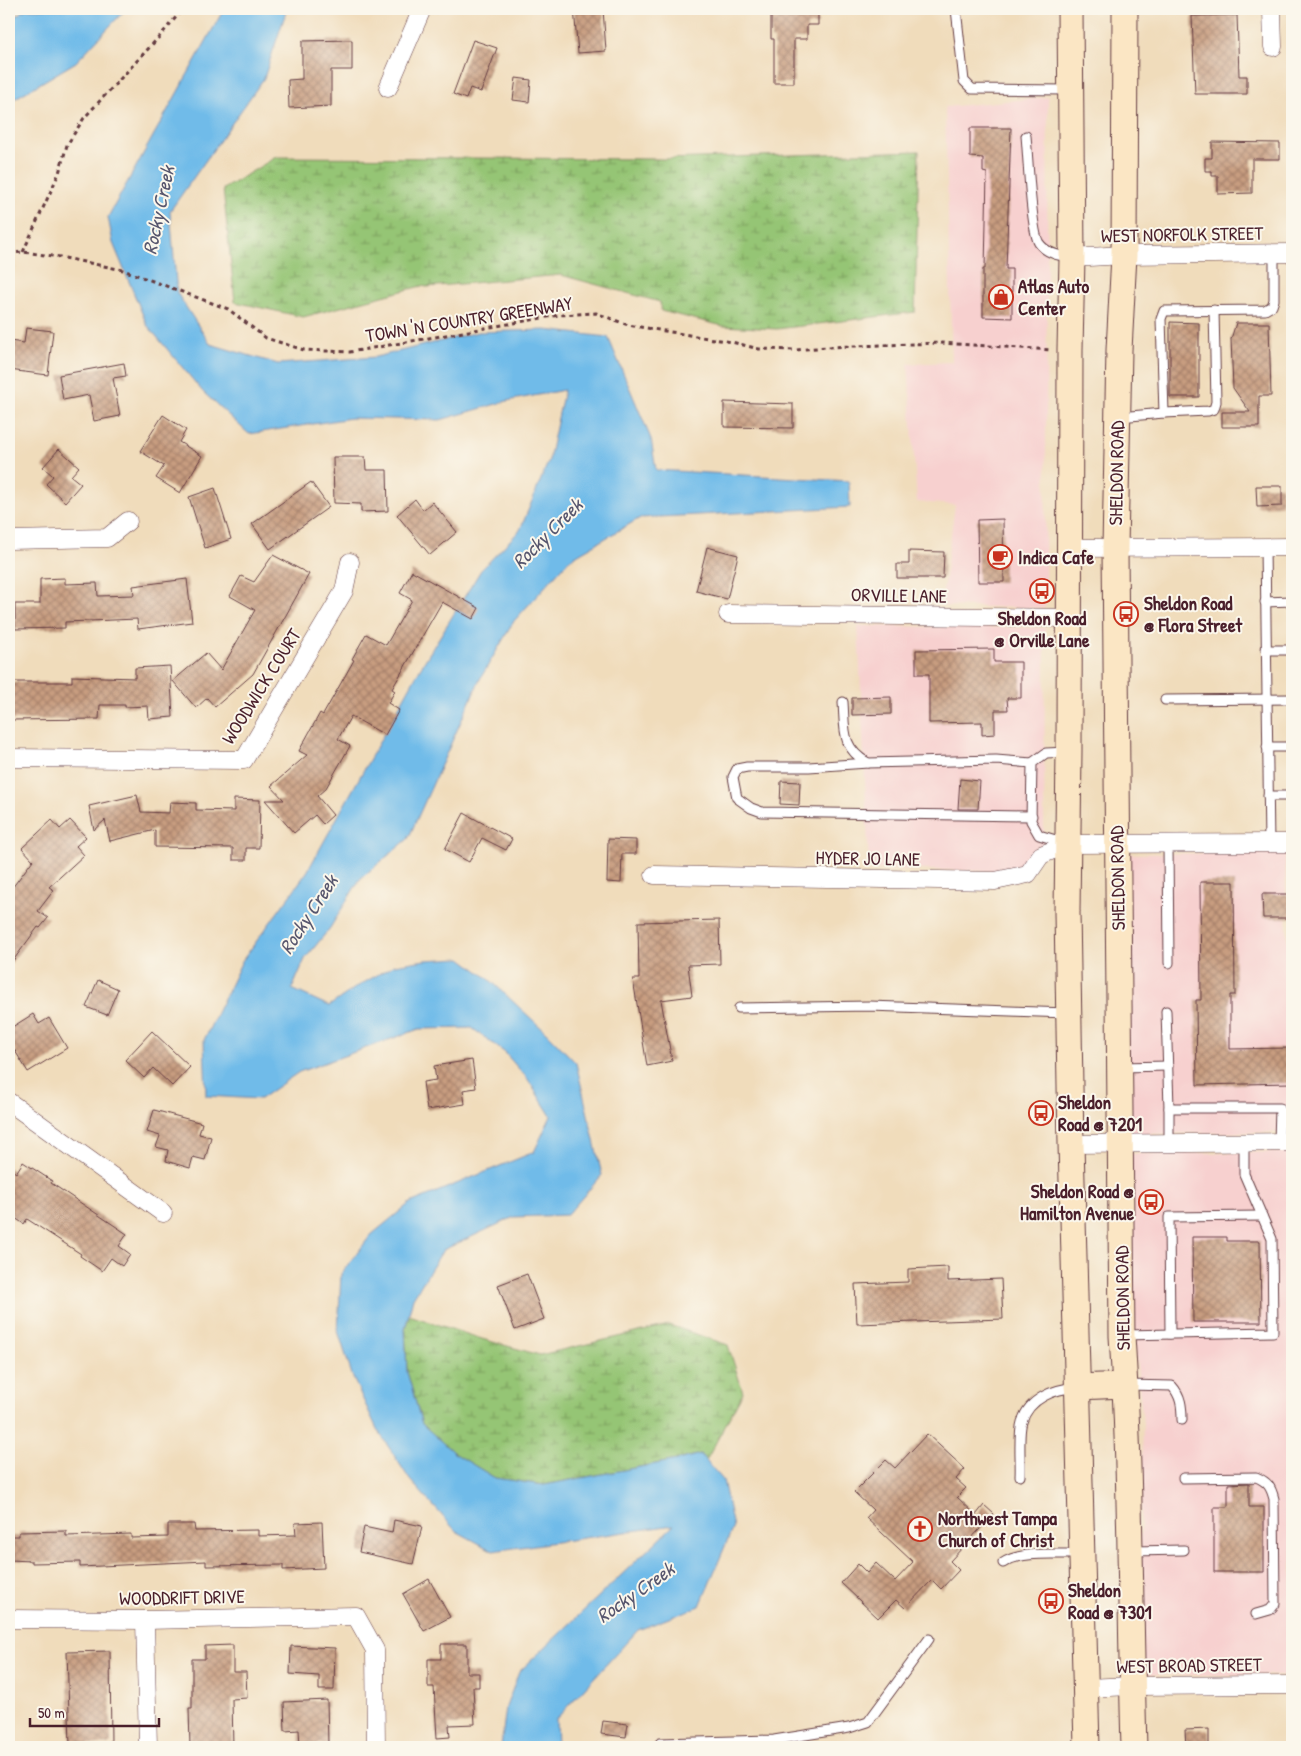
<svg xmlns="http://www.w3.org/2000/svg" width="1301" height="1756" font-family="'Patrick Hand',sans-serif">
  <style>
    .built { fill: #f7d0cf }
    .wetland { fill: url(#wetland-marsh); stroke: #707250 }
    .water { fill: #70bbe9; stroke: #5d6d8a }
    .building { fill: url(#building-cross-hatch) }
    .lines { fill: none; stroke-linecap: round; stroke-linejoin: round }
    .service-casing { stroke: #633b41; stroke-width: 11 }
    .minor-casing { stroke: #633b41; stroke-width: 19 }
    .secondary-casing { stroke: #633b41; stroke-width: 27 }
    .path { stroke: #633b41; stroke-width: 3; stroke-dasharray: 4 4; stroke-linecap: butt }
    .service { stroke: #fff; stroke-width: 9 }
    .minor { stroke: #fff; stroke-width: 18 }
    .secondary { stroke: #fbe6c4; stroke-width: 25 }
    .labels { text-anchor: middle; dominant-baseline: central; stroke-width: 4; stroke-linejoin: round; paint-order: stroke }
    .street-label { font-size: 19px; fill: #4a1f2b; stroke: #fbf7ec }
    .poi-label { font-size: 19px; font-weight: bold; fill: #4a1f2b; stroke: #fbf7ec; text-anchor: start }
    .water-label { font-size: 20px; font-style: italic; fill: #57566e; stroke: #fbf7ec }
  </style>
  <defs>
    <pattern id="wetland-marsh" width="20" height="14" patternUnits="userSpaceOnUse" patternTransform="scale(1.25)"><rect width="20" height="14" fill="#95c574"/><path d="M1 5h8M5 5V1M11 12h8M15 12V8" fill="none" stroke="#7c9f5f"/></pattern>
    <pattern id="building-cross-hatch" width="8" height="8" patternUnits="userSpaceOnUse" patternTransform="scale(1.25)"><rect width="8" height="8" fill="#c89d80"/><path d="M0 0l8 8M0 8l8-8" fill="none" stroke="#a47f69"/></pattern>
  </defs>
  <rect width="100%" height="100%" fill="#fbf7ec"/>
  <filter id="ink" filterUnits="userSpaceOnUse"><feTurbulence type="fractalNoise" baseFrequency=".02" numOctaves="2"/><feDisplacementMap in="SourceGraphic" scale="10" xChannelSelector="R" yChannelSelector="G"/><feConvolveMatrix kernelMatrix="1 2 1 2 8 2 1 2 1" color-interpolation-filters="sRGB"/></filter>
  <filter id="wash" filterUnits="userSpaceOnUse"><feTurbulence type="fractalNoise" baseFrequency=".0096" numOctaves="4" result="noise"/><feDisplacementMap in="SourceGraphic" scale="20" xChannelSelector="R" yChannelSelector="G"/><feGaussianBlur stdDeviation="1.12" result="paint"/><feColorMatrix in="noise" values="0 0 0 0 0 0 0 0 0 0 0 0 0 0 0 0 0 1.4 0 .05"/><feComposite in="paint" operator="in"/></filter>
  <g filter="url(#wash)">
    <rect width="100%" height="100%" fill="#f0dcbb"/>
    <!-- built -->
    <g class="built">
      <path d="M1048,97L1045,608L941,606L955,505L917,502L908,364L952,362L945,107Z"/>
      <path d="M858,626L1045,628L1044,843L1034,849L1022,865L994,871L869,869Z"/>
      <path d="M1285,853L1292,1132L1129,1134L1125,854Z"/>
      <path d="M1292,1152V1675H1184L1143,1674L1140,1557L1143,1423L1132,1319L1129,1154Z"/>
    </g>
    <!-- wetland -->
    <g class="wetland">
      <path d="M919,151L915,312L777,329L723,326L661,311L660,302L561,275L427,287L421,286L303,317L235,302L223,189L276,157L665,159Z"/>
      <path d="M409,1315L482,1339L540,1355L669,1325L728,1345L743,1392L706,1461L700,1454L682,1459L544,1485L495,1478L454,1453L422,1424L407,1372L405,1329Z"/>
    </g>
    <!-- water -->
    <g class="water">
      <path d="M26,9H126L76,62L9,102V21Z"/>
      <path d="M224,9H287L264,78L170,211L177,293L210,344L278,364L376,357L478,332L545,330L608,337L651,439L656,470L849,481L850,507L640,518L570,559L514,621L480,679L408,839L360,879L330,928L305,959L292,989L329,1006L355,988L394,965L425,960L461,958L489,979L521,1009L548,1034L576,1063L602,1175L567,1215L514,1217L443,1250L413,1298L405,1329L407,1372L422,1424L454,1453L495,1478L544,1485L682,1459L700,1454L723,1480L733,1527L700,1606L638,1630L556,1719L557,1747H501L506,1707L519,1672L674,1525L493,1551L456,1531L410,1480L377,1429L353,1378L338,1331L341,1274L371,1235L410,1203L534,1152L551,1116L527,1078L504,1052L472,1028L419,1029L299,1072L260,1099L206,1096L204,1040L242,961L307,872L421,667L481,570L520,530L549,460L564,390L507,401L440,420L351,418L249,434L203,392L147,325L113,243L108,217Z"/>
    </g>
    <g id="blocks">
      <!-- building -->
      <g class="building">
        <path d="M574,9H603L606,51L578,53Z"/>
        <path d="M771,9H818V25H807V39H794V83H774V39H771Z"/>
        <path d="M1237,15L1239,76H1247V94H1195L1192,16Z"/>
        <path d="M352,40V70H331V106L289,108L288,80L302,79V41Z"/>
        <path d="M473,40L497,48L481,92L470,88L466,99L453,94Z"/>
        <path d="M516,78L531,80L529,102L513,100Z"/>
        <path d="M970,128H1011L1006,269H1012V318L983,317V269H985L987,173L983,172V158L970,157Z"/>
        <path d="M1212,142L1280,143V159H1252V193L1218,194V176H1212V171H1205V158H1212Z"/>
        <path d="M1170,322L1199,323V397H1170Z"/>
        <path d="M1236,323H1269L1271,396H1259V427H1222V412H1250L1233,388L1231,339Z"/>
        <path d="M26,328L53,331L48,375L9,370V341L24,343Z"/>
        <path d="M124,363L126,376L113,378L120,416L94,421L89,395L63,400L59,375Z"/>
        <path d="M724,402L793,404V428L724,427Z"/>
        <path d="M163,415L186,430L179,442L202,456L180,493L156,478L164,466L140,451Z"/>
        <path d="M59,449L79,467L71,476L81,484L65,502L46,484L53,476L43,467Z"/>
        <path d="M333,457H365L366,470H387L388,511L361,512V504L334,503Z"/>
        <path d="M311,482L329,507L270,549L252,524Z"/>
        <path d="M1256,486H1282V506L1257,507Z"/>
        <path d="M215,488L231,539L205,548L189,497Z"/>
        <path d="M415,499L423,510L432,502L457,532L430,555L397,515Z"/>
        <path d="M1003,519L1004,582H978L977,520Z"/>
        <path d="M707,547L738,555L727,599L696,591Z"/>
        <path d="M909,551L944,552L943,578H897V564H909Z"/>
        <path d="M273,555L309,574L253,674L215,707L207,698L196,708L173,681L206,653L221,670L255,610L230,596L241,576L254,582Z"/>
        <path d="M412,571L479,608L473,619L442,602L392,689L395,691L388,703L399,710L385,735L351,716L338,739L350,746L326,788L317,796L333,815L323,824L315,815L294,833L265,800H284L271,786L307,755L299,751L320,713L323,715L354,660L352,659L366,634L386,645L412,600L400,593Z"/>
        <path d="M65,578V584L97,583L98,596L134,595L133,586L187,579L192,622L138,629L137,619L65,622V628L15,629V604H40V579Z"/>
        <path d="M994,649V662H1021V698H1007L1008,710H995V734L982,735V722L929,723V674H916V650Z"/>
        <path d="M170,666L173,717L149,719L148,706L125,707V705H100L99,719L9,720V682H72V676L135,678V668Z"/>
        <path d="M891,697V714L852,715V698Z"/>
        <path d="M960,779L980,781L978,809H958Z"/>
        <path d="M781,781L800,782L799,805L780,804Z"/>
        <path d="M137,795L141,812L169,813L170,802L196,803V810L234,811V799L260,800L259,848H246V860H233V848L155,847V830L110,841L105,820L94,830L89,806Z"/>
        <path d="M464,813L512,839L506,850L482,838L469,862L445,849Z"/>
        <path d="M52,820L60,829L70,820L86,837L76,846L84,855L49,887L54,890L38,911L48,918L40,928L38,927L9,966V892L33,860L22,848Z"/>
        <path d="M608,839L636,840V854H622L621,883L607,882Z"/>
        <path d="M1200,882H1234L1235,995H1230V1049L1291,1048V1083L1197,1085L1196,1000H1201Z"/>
        <path d="M1262,894H1290V896H1292V918H1263Z"/>
        <path d="M719,920L720,964L688,965L692,996L661,1000L672,1061L647,1066L633,979H639L638,922Z"/>
        <path d="M98,980L118,989L107,1015L86,1007Z"/>
        <path d="M33,1014L39,1024L49,1018L67,1048L28,1072L9,1041V1029Z"/>
        <path d="M152,1031L190,1067L172,1086L153,1068L144,1078L125,1060Z"/>
        <path d="M472,1060L476,1088L463,1090L465,1104L427,1110L423,1082L436,1080L434,1066Z"/>
        <path d="M154,1110L202,1123L199,1134L211,1137L205,1160L193,1157L190,1168L166,1161L168,1150L156,1147L160,1136L147,1132Z"/>
        <path d="M23,1162L52,1181L51,1183L127,1234L119,1246L130,1254L122,1266L111,1258L102,1271L80,1256L81,1254L27,1219L24,1224L9,1214V1168L16,1173Z"/>
        <path d="M1192,1237H1227V1241H1260L1261,1322H1193Z"/>
        <path d="M948,1267V1281L1001,1279L1003,1319L857,1324L855,1284L908,1282V1269Z"/>
        <path d="M527,1274L544,1319L515,1330L498,1285Z"/>
        <path d="M927,1434L965,1469L956,1479L966,1488L957,1497L976,1515L984,1505L994,1514L950,1561L959,1570L941,1589L932,1580L905,1608L896,1600L878,1618L841,1583L858,1564L867,1573L876,1563L895,1581L913,1562L866,1518L873,1510L854,1492L886,1460L895,1468Z"/>
        <path d="M1249,1483V1507H1264V1572H1214V1507H1228V1484Z"/>
        <path d="M394,1520L422,1526L413,1564L359,1552L364,1527L392,1533Z"/>
        <path d="M322,1522L324,1568L283,1570V1565L206,1566V1561L80,1567V1562L32,1563V1561L9,1560V1536H19V1532L66,1531V1536L131,1534V1538L168,1537V1524H194L195,1531L258,1530V1536L296,1535L295,1523Z"/>
        <path d="M429,1579L450,1617L424,1631L403,1594Z"/>
        <path d="M441,1644H467V1673H479V1687H473L475,1724L449,1725L450,1737L437,1738L434,1687H428V1659H441Z"/>
        <path d="M233,1645V1672H246L247,1698L232,1699L233,1747H190L189,1708H192V1659H205V1646Z"/>
        <path d="M291,1646L335,1648L334,1690H319V1676L290,1674Z"/>
        <path d="M110,1651L111,1744L70,1745L67,1652Z"/>
        <path d="M327,1700L328,1744L300,1745L299,1730L285,1731L284,1702Z"/>
        <path d="M603,1721L628,1724L626,1737L601,1734Z"/>
        <path d="M1209,1729V1747H1186L1185,1730Z"/>
      </g>
    </g>
  </g>
  <g filter="url(#ink)">
    <use href="#blocks" fill-opacity="0" stroke="#633b41" stroke-width="1"/>
    <g class="lines">
      <defs>
        <g id="service">
          <path d="M956,9L964,81L972,89L1068,90"/>
          <path d="M1026,136C1028,155 1031,231 1039,243C1046,253 1059,256 1070,257"/>
          <path d="M1164,413L1208,411L1214,409L1216,402L1214,310"/>
          <path d="M1119,417L1164,413L1161,319L1164,311L1265,310L1272,306L1274,300V254"/>
          <path d="M1265,547L1269,844"/>
          <path d="M1265,602L1292,601"/>
          <path d="M1266,650H1292"/>
          <path d="M1165,700L1292,699"/>
          <path d="M843,702C845,729 841,748 868,763L996,760L1032,763"/>
          <path d="M1267,747H1292"/>
          <path d="M868,763L809,767H747L737,769L733,777L737,798L751,808L762,812L1032,816"/>
          <path d="M1268,796H1292"/>
          <path d="M1066,843L1039,835L1031,821L1032,763L1046,753L1067,752"/>
          <path d="M1168,844L1169,963"/>
          <path d="M739,1008L870,1006L1067,1013"/>
          <path d="M1166,1011L1169,1108"/>
          <path d="M1121,1067L1168,1066"/>
          <path d="M1169,1143V1108H1280L1279,1142"/>
          <path d="M1170,1334L1169,1217L1262,1216"/>
          <path d="M1124,1335L1273,1332L1272,1239L1244,1174V1143"/>
          <path d="M1127,1385L1172,1386C1181,1396 1182,1406 1182,1420"/>
          <path d="M1020,1476C1021,1463 1018,1434 1022,1422C1029,1398 1054,1389 1077,1387"/>
          <path d="M1183,1478L1256,1477C1268,1482 1271,1487 1274,1499L1275,1604L1270,1610L1256,1614"/>
          <path d="M1133,1551L1184,1550"/>
          <path d="M1003,1563C1022,1550 1058,1555 1081,1554"/>
          <path d="M660,1743L774,1740L849,1728L868,1722L929,1639"/>
        </g>
        <g id="minor">
          <path d="M1272,9L1273,47"/>
          <path d="M388,88L422,9"/>
          <path d="M1072,258L1124,255L1292,253"/>
          <path d="M9,540L107,538L128,521"/>
          <path d="M1070,548L1292,547"/>
          <path d="M728,614L1069,618"/>
          <path d="M9,758L244,760L344,591L350,562"/>
          <path d="M654,875L995,881L1028,874L1041,855L1068,844L1292,843"/>
          <path d="M9,1102L163,1213"/>
          <path d="M1071,1144L1292,1142"/>
          <path d="M9,1619L145,1620L356,1616L375,1650L376,1747"/>
          <path d="M145,1620L148,1747"/>
          <path d="M1086,1688L1132,1686L1292,1685"/>
        </g>
        <g id="secondary">
          <path d="M1070,9L1072,258L1070,349L1069,751L1067,912L1071,1144L1087,1747"/>
          <path d="M1125,9L1124,255L1119,350L1115,548L1122,1336C1131,1473 1130,1610 1134,1747"/>
          <path d="M1077,1387L1125,1385"/>
        </g>
      </defs>
      <!-- service casing -->
      <use href="#service" class="service-casing"/>
      <!-- minor casing -->
      <use href="#minor" class="minor-casing"/>
      <!-- secondary casing -->
      <use href="#secondary" class="secondary-casing"/>
      <!-- path -->
      <g class="path">
        <path d="M23,252L59,173L67,145L84,118L160,36L183,9"/>
        <path d="M9,253L23,252L60,257L123,270L228,309L266,338L304,350L350,352L559,315L596,313L628,325L732,342L759,349L796,350L826,347L941,343L1051,350"/>
      </g>
      <!-- service -->
      <use href="#service" class="service"/>
      <!-- minor -->
      <use href="#minor" class="minor"/>
      <!-- secondary -->
      <use href="#secondary" class="secondary"/>
    </g>
  </g>
  <!-- icons -->
  <defs>
    <symbol id="shop-ring" viewBox="-11 -11 22 22"><circle r="9.5" fill="#fbf7ec" stroke="#c8321e" stroke-width="1.5"/><path d="M-5-2.5h2.3a2.7 3.5 0 0 1 5.4 0H5L5.5 6h-11ZM-1.5-2.5h3a1.5 2.3 0 0 0-3 0Z" fill="#c8321e"/></symbol>
    <symbol id="cafe-ring" viewBox="-11 -11 22 22"><circle r="9.5" fill="#fbf7ec" stroke="#c8321e" stroke-width="1.5"/><path d="M-5.5-4.5H6V0H3Q3 3.5 0 3.5H-2.5Q-5.5 3.5-5.5 0ZM3-3.2v2h1.7v-2ZM-6 4.5H4V6H-6Z" fill="#c8321e"/></symbol>
    <symbol id="bus-ring" viewBox="-11 -11 22 22"><circle r="9.5" fill="#fbf7ec" stroke="#c8321e" stroke-width="1.5"/><path d="M-5-6H5V4H4V6H2V4H-2V6H-4V4H-5ZM-3.5-4V0h7V-4ZM-3.5 1.2v1.5H-2V1.2ZM2 1.2v1.5H3.5V1.2Z" fill="#c8321e"/></symbol>
    <symbol id="church-ring" viewBox="-11 -11 22 22"><circle r="9.5" fill="#fbf7ec" stroke="#c8321e" stroke-width="1.5"/><path d="M-1.2-6h2.4v3.5h3.3v2.4h-3.3V6h-2.4V-.1h-3.3v-2.4h3.3Z" fill="#c8321e"/></symbol>
  </defs>
  <g fill-rule="evenodd">
    <use href="#shop-ring" x="987" y="283" width="28" height="28"/>
    <use href="#cafe-ring" x="986" y="543" width="28" height="28"/>
    <use href="#bus-ring" x="1028" y="577" width="28" height="28"/>
    <use href="#bus-ring" x="1112" y="600" width="28" height="28"/>
    <use href="#bus-ring" x="1027" y="1099" width="28" height="28"/>
    <use href="#bus-ring" x="1137" y="1188" width="28" height="28"/>
    <use href="#church-ring" x="906" y="1515" width="28" height="28"/>
    <use href="#bus-ring" x="1037" y="1587" width="28" height="28"/>
  </g>
  <g class="labels">
    <!-- street labels -->
    <g class="street-label">
      <text transform="translate(1182 234) rotate(-1)">WEST NORFOLK STREET</text>
      <text transform="translate(469 319) rotate(-9)">TOWN 'N COUNTRY GREENWAY</text>
      <text transform="translate(1116 473) rotate(-89)">SHELDON ROAD</text>
      <text transform="translate(899 595) rotate(1)">ORVILLE LANE</text>
      <text transform="translate(261 686) rotate(-58)">WOODWICK COURT</text>
      <text transform="translate(868 858) rotate(1)">HYDER JO LANE</text>
      <text transform="translate(1117 878) rotate(-91)">SHELDON ROAD</text>
      <text transform="translate(1122 1298) rotate(-91)">SHELDON ROAD</text>
      <text transform="translate(182 1597) rotate(-1)">WOODDRIFT DRIVE</text>
      <text transform="translate(1189 1665) rotate(-1)">WEST BROAD STREET</text>
    </g>
    <!-- poi labels -->
    <g class="poi-label">
      <text x="1018" y="286">Atlas Auto<tspan x="1018" dy="22">Center</tspan></text>
      <text x="1018" y="557">Indica Cafe</text>
      <text x="1144" y="603">Sheldon Road<tspan x="1144" dy="22">@ Flora Street</tspan></text>
      <text x="1042" y="618" text-anchor="middle">Sheldon Road<tspan x="1042" dy="22">@ Orville Lane</tspan></text>
      <text x="1058" y="1102">Sheldon<tspan x="1058" dy="22">Road @ 7201</tspan></text>
      <text x="1134" y="1191" text-anchor="end">Sheldon Road @<tspan x="1134" dy="22">Hamilton Avenue</tspan></text>
      <text x="938" y="1518">Northwest Tampa<tspan x="938" dy="22">Church of Christ</tspan></text>
      <text x="1068" y="1590">Sheldon<tspan x="1068" dy="22">Road @ 7301</tspan></text>
    </g>
    <!-- water labels -->
    <g class="water-label">
      <text transform="translate(158 210) rotate(-78)">Rocky Creek</text>
      <text transform="translate(547 533) rotate(-45)">Rocky Creek</text>
      <text transform="translate(308 914) rotate(-57)">Rocky Creek</text>
      <text transform="translate(635 1592) rotate(-35)">Rocky Creek</text>
    </g>
  </g>
  <!-- margin -->
  <rect width="1301" height="1756" fill="none" stroke="#fbf7ec" stroke-width="30"/>
  <!-- scale -->
  <path d="M30 1718v8h129v-8" fill="none" stroke="#4a1f2b" stroke-width="2.5"/>
  <text x="38" y="1718" font-size="15" fill="#4a1f2b" stroke="#fbf7ec" stroke-width="4" paint-order="stroke">50 m</text>
</svg>
